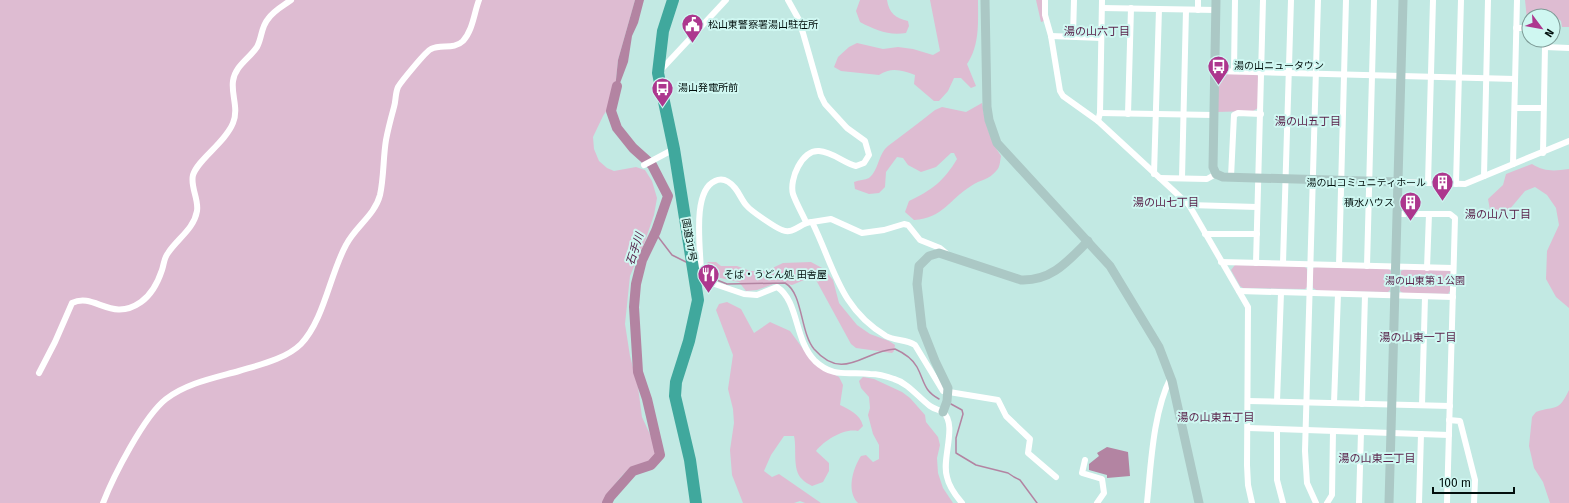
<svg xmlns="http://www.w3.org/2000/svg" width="1569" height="503" font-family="'Fira Sans','Noto Sans JP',sans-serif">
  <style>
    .green { fill: #debcd2 }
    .water { fill: #b384a2 }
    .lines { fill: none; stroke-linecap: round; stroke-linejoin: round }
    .stream { stroke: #b384a2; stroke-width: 1.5 }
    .river { stroke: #b384a2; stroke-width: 10 }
    .street { stroke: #fff; stroke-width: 6 }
    .secondary { stroke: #abc8c5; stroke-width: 9 }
    .highway { stroke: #40a89d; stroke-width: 12 }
    .labels { text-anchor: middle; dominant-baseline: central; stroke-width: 4; stroke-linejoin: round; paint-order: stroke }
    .poi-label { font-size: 10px; fill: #020f0d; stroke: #cff7f1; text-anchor: start }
    .street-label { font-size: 10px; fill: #020f0d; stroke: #cff7f1 }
    .park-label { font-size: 10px; fill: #581e48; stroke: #cff7f1 }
    .neighbourhood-label { font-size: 11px; fill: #581f48; stroke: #cff7f1 }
    .water-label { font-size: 11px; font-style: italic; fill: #511842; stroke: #cff7f1 }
  </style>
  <rect width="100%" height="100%" fill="#c2e9e3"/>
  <!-- green -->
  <g class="green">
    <path d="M0,0H635L618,60L614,99L603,116L593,137L594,149L599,161L607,168L614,171L636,167L645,170L652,181L657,198L654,215L645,241L630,276L625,324L630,356L638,387L642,417L654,443L655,454C645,467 644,461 631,468C622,472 608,494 603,503H0Z"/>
    <path d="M860,0H887C889,13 895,18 908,21L909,26L906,33C889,36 875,30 860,22L856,11Z"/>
    <path d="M930,0H978C978,22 980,45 967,64L976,86L971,88L961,78H954L948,91L939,101H934L914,84L915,75C902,70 891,67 879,75L841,71L834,67L838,57L849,47L857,43L883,49L898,47L913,49L933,55L940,51Z"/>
    <path d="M1036,0H1044V21L1041,22Z"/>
    <path d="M1525,0H1569V27H1562L1561,21L1550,13L1542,16H1529V20L1527,19Z"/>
    <path d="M1221,74H1256L1259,77L1258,108L1253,111L1216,112L1218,75Z"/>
    <path d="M982,103C985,123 989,138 1001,156C1000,161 1000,167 997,170C988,181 981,179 971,186C948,200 944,218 914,220L905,212L909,201C932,190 944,181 957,159L954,153H951L936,167L921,172L908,165L903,158L897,157L886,172L885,187L879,193L869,194L855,189L854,182C859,180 865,180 869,178C879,170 878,154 888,146C904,134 920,122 935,110L942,107L966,112Z"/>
    <path d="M1532,164C1545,172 1554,171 1569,169V308L1556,297L1546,279L1547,251L1559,225L1556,208L1547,195L1535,187L1525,191L1504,216L1498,217L1490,210L1488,199L1503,185L1506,174Z"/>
    <path d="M708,262H716L721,266H737L750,271H766L783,263L811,262L824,269L833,280L839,303L857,325L870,334L889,341L895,345L894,351L892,353L856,348L851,344L816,280L809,278L792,285L779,282L757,290L746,291L739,282L716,277L707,272L705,267Z"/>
    <path d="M1235,265L1304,266L1307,269V287L1305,289L1243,288L1240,286L1231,270Z"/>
    <path d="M1317,267L1387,268L1391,271L1390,290L1388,292L1318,291L1313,288V268Z"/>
    <path d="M1405,269L1448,270L1451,272L1450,291L1448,294L1403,293L1400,291L1401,271Z"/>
    <path d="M727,302L741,309L754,333L770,322L790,331L814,364L839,377L843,385L840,405C850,410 860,414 863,426L858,431C844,428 825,440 816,451L829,463V471L823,482L812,486C809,484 804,482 802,479C792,470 797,448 794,436H784L771,455L764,471L772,477L779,474L821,503H805L800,501L794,503H743L732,475L730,450L734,423L733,409L728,389L733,355L716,310L719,304Z"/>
    <path d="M863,377L874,379L902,392L910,398L925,415L926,422L938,437L940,445L937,458L938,473L943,488L953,503H858C846,491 853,468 861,456L866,455L873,462L879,459V445L873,434L868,415L870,408L869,397L861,388L859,381Z"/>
    <path d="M1569,390V503H1550L1543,482L1534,468L1529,446L1532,417L1536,412C1556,405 1558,413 1569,390Z"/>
  </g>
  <!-- water -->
  <g class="water">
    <path d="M635,0H644L638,23L632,36L628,62L614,99L618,60Z"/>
    <path d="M1107,447L1128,452L1130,476L1107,478V475L1089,470V464L1099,456L1097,453Z"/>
  </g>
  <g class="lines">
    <!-- stream -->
    <g class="stream">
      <path d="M656,231L659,238L672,255L686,262"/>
      <path d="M702,274L727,284L785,283C803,293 800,332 814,349C844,383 864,350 895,349C904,353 912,358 917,367C925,382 923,390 939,399"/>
      <path d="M951,404L962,410L963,414L956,438V453L976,465L1008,473L1014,477L1020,480L1037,503"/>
    </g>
    <!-- river -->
    <path class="river" d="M607,503L610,497L633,471L651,465L660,455L647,399L638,372L634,307L636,284L642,260L656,231L668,196L652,165L633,148L617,128L611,111L617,86"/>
    <!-- street -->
    <g class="street">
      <path d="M788,0L798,18L803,33L821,96L825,104L847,128L865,141L869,155L864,163L856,166C844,163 833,152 819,151C802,150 789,179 793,194C796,203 802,213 806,222"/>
      <path d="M1045,0V15L1051,36L1060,91L1063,96L1098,121L1189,205L1248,307L1247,465L1248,485L1252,503"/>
      <path d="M1198,0V10"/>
      <path d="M1102,8L1216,10"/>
      <path d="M1516,28H1529"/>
      <path d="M1051,36L1101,38"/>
      <path d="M1073,36L1074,0"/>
      <path d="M1545,40V47L1569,48"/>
      <path d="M1214,71L1515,79"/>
      <path d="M1234,71L1235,0"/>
      <path d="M659,72L726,0"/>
      <path d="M1515,108H1543"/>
      <path d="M1100,113L1213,115"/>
      <path d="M1128,114L1131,8"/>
      <path d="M1098,121L1100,113L1102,0"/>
      <path d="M1543,153L1545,47"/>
      <path d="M1513,164L1517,0"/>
      <path d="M644,165L674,149"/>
      <path d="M1154,174L1159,9"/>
      <path d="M1484,176L1488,0"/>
      <path d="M1231,177L1234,115L1238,113L1261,114"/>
      <path d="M1160,178L1207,179L1216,174"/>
      <path d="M1182,178L1186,10"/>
      <path d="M1398,182L1465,184L1569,141"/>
      <path d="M1428,183L1433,0"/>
      <path d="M1456,184L1461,0"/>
      <path d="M1189,205L1257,207"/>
      <path d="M1397,214H1429"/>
      <path d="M812,222L831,219L862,233L884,230L904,224L908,225L920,240L940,248L946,253"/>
      <path d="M1205,234H1257"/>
      <path d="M1221,262L1453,268"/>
      <path d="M1256,263L1263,0"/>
      <path d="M1283,263L1291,0"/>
      <path d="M1339,265L1346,0"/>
      <path d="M1367,266L1374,0"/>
      <path d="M1427,268L1429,214H1450L1455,218L1447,503"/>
      <path d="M697,278L744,294L757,295L777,287C799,301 794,340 815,361C834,379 849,371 870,374C877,374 886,376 894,379C908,383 918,397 930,406C934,409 940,410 943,412C958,425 941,459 947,477C949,487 956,496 962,503"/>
      <path d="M701,279C702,256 690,192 715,181C723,177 730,182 735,188C740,194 742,201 747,206C751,211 776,228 782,230C794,235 801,222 812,222C834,266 839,308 886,336C895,341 906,339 915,345L943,391L998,400L1006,416L1030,439L1028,453L1056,477"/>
      <path d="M1239,291L1453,297"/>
      <path d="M39,373L55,342L72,303C95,292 111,323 141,302C151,295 158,282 162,270C164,264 164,258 168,253C177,239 194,229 197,211C199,199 190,187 193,175C198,159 225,143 233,123C239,108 231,95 233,81C235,66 249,59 257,47C262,38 261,27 268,19C274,10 283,6 291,0"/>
      <path d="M1248,401L1450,406"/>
      <path d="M1277,401L1281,293"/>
      <path d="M1334,403L1338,294"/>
      <path d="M1362,404L1365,295"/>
      <path d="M1422,405L1425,297"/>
      <path d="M1449,420L1460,421L1475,480L1474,503"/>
      <path d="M1248,428L1449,435"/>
      <path d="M1277,429V480L1283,503"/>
      <path d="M1085,460L1082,473L1102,479L1104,493L1097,503"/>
      <path d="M103,503C113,477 144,416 166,399C187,383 214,378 239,371C259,365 286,359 301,344C324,320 330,274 346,245C355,227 375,215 380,195C384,177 383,158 386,140C388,129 391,118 394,107C396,101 395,94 398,87C401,82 426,51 431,49C441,44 454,50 463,41C473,30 474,13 479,0"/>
      <path d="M1147,503C1151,464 1153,412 1171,377"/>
      <path d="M1316,503L1307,483L1305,451L1318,0"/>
      <path d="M1327,503L1332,495L1333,431"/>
      <path d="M1359,503L1361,432"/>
      <path d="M1419,503L1421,434"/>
    </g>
    <!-- secondary -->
    <g class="secondary">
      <path d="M985,0L987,107L989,120L997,143L1110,266L1159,347L1172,381L1199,503"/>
      <path d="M1216,0L1213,167L1216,174L1223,177L1398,182"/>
      <path d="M943,412L947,401L948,388L935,361L922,328L917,284L919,266L929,256L939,253L1021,280C1052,281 1068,261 1088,241"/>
      <path d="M1389,503L1403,0"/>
    </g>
    <!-- highway -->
    <path class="highway" d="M673,0L663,31L658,73L674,149L698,300L689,341L676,382L675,396L690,460L696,503"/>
  </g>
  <!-- icons -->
  <defs>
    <symbol id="civic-pin" viewBox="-11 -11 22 30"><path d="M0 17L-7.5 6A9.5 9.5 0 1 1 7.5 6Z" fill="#ad378e" stroke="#cff7f1"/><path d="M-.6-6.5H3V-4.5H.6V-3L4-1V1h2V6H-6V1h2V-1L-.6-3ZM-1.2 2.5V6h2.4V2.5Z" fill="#fff"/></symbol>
    <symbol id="bus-pin" viewBox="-11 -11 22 30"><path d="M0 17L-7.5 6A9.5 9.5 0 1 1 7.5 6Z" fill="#ad378e" stroke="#cff7f1"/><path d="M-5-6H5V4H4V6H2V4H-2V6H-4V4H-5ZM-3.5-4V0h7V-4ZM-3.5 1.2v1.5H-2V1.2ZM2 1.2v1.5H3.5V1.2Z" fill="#fff"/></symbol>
    <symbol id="building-pin" viewBox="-11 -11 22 30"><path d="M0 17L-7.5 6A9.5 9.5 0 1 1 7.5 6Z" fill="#ad378e" stroke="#cff7f1"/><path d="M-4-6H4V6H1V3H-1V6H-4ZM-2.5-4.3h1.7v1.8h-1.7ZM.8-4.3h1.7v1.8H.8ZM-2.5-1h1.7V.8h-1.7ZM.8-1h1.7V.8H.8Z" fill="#fff"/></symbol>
    <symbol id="restaurant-pin" viewBox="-11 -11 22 30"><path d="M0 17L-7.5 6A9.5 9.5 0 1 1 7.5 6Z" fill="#ad378e" stroke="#cff7f1"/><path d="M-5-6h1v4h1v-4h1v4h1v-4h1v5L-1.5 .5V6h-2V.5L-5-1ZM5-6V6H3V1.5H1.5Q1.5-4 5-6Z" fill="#fff"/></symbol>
  </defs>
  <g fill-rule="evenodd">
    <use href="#civic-pin" x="680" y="12" width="25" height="34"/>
    <use href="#bus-pin" x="1206" y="54" width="25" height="34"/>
    <use href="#bus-pin" x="650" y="76" width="25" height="34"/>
    <use href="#building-pin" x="1430" y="170" width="25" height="34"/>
    <use href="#building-pin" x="1398" y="190" width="25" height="34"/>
    <use href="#restaurant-pin" x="696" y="262" width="25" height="34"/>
  </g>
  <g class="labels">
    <!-- poi labels -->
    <g class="poi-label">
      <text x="708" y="25">松山東警察署湯山駐在所</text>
      <text x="1234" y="66">湯の山ニュータウン</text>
      <text x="678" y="88">湯山発電所前</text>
      <text x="1426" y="183" text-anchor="end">湯の山コミュニティホール</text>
      <text x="1394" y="203" text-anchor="end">積水ハウス</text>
      <text x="724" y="275">そば・うどん処 田舎屋</text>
    </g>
    <!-- street labels -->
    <g class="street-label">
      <text transform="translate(689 240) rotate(80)">国道317号</text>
    </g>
    <!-- park labels -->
    <g class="park-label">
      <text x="1425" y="281">湯の山東第１公園</text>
    </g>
    <!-- neighbourhood labels -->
    <g class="neighbourhood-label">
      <text x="1097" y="31">湯の山六丁目</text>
      <text x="1308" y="121">湯の山五丁目</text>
      <text x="1166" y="202">湯の山七丁目</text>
      <text x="1498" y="214">湯の山八丁目</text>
      <text x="1418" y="337">湯の山東一丁目</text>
      <text x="1216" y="417">湯の山東五丁目</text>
      <text x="1377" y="458">湯の山東二丁目</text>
    </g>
    <!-- water labels -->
    <g class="water-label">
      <text transform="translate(635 249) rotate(-72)">石手川</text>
    </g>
  </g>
  <!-- north arrow -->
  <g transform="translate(1541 28) rotate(122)"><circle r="19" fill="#cff7f1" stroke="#7d9a96"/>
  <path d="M0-3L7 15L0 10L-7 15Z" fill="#ad378e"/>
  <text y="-6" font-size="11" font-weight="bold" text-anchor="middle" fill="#020f0d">N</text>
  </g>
  <!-- scale -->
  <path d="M1433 487v6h81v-6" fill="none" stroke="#020f0d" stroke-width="2"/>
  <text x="1439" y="487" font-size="12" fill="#020f0d" stroke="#cff7f1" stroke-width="3" paint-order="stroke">100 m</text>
</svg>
